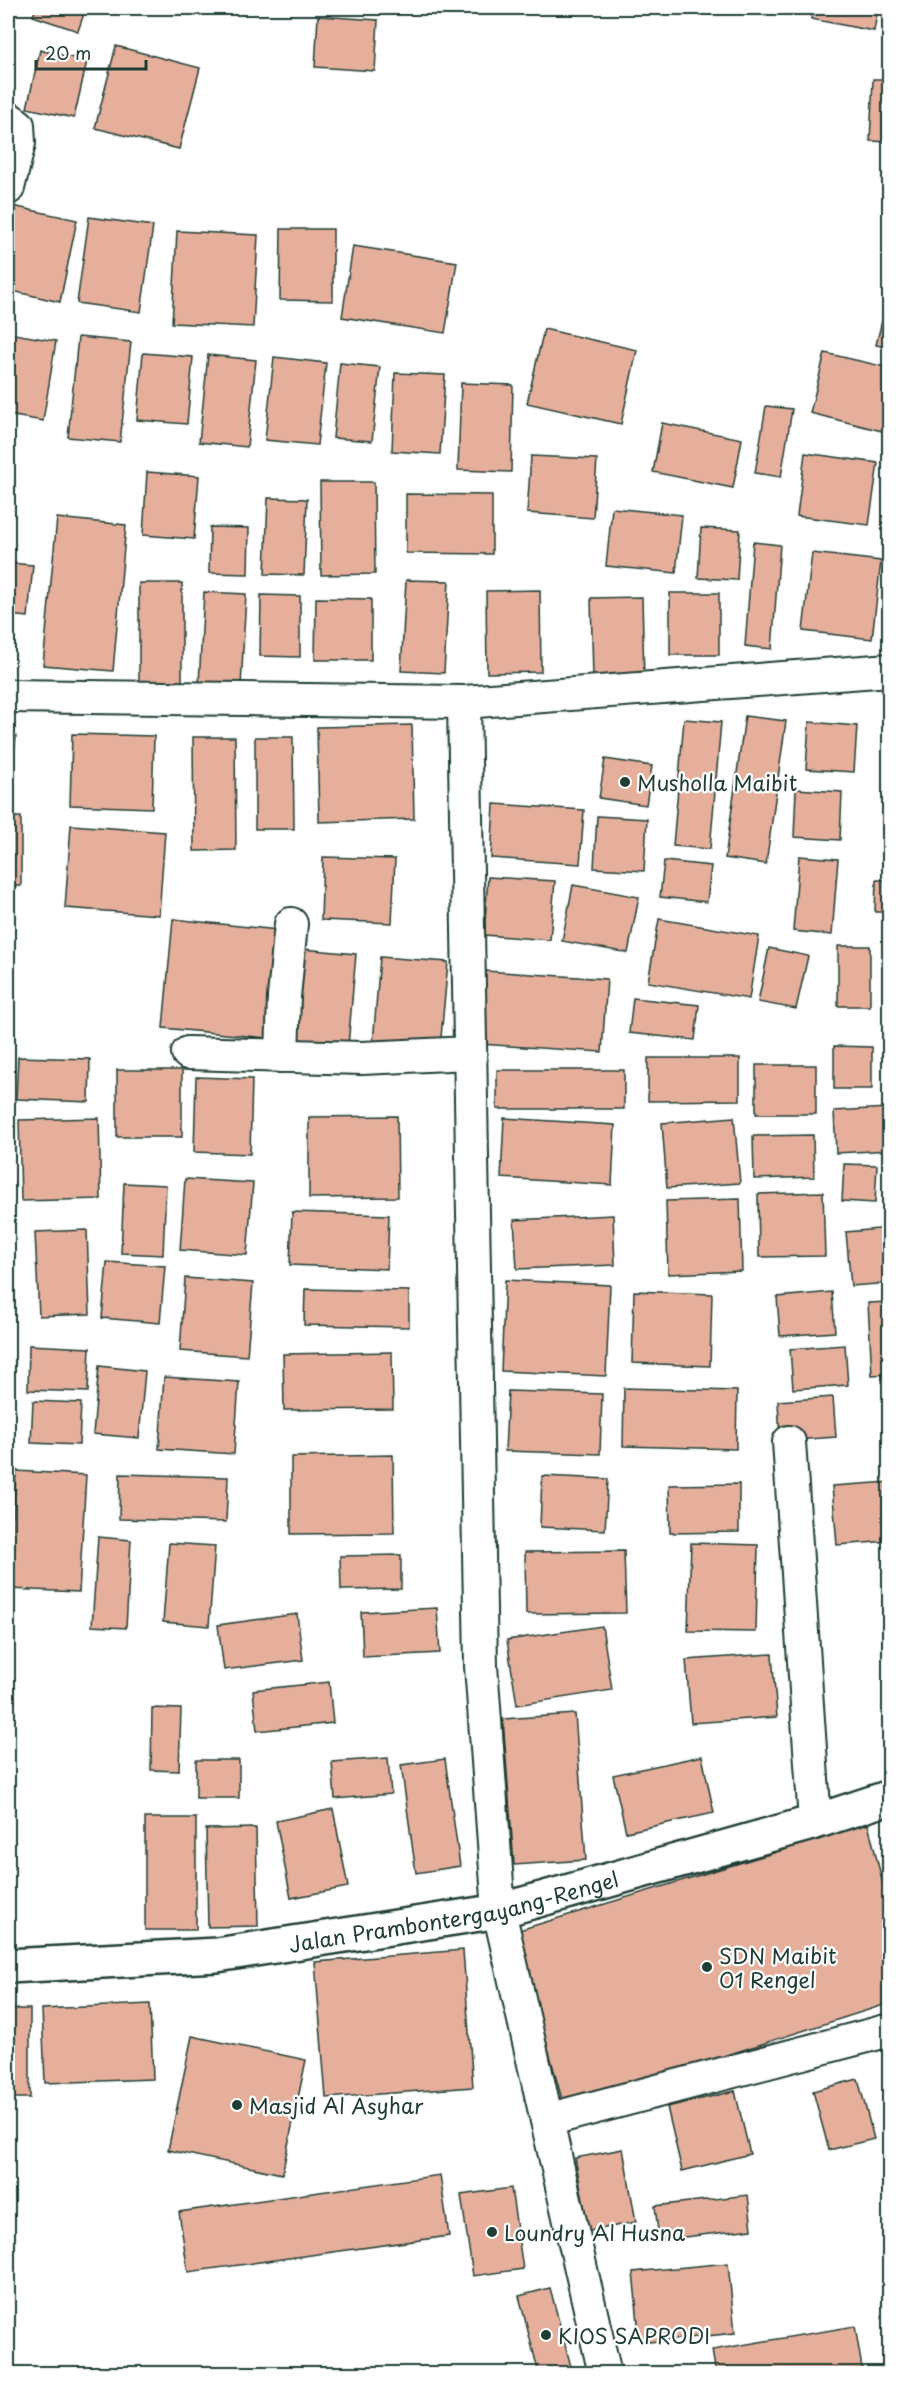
<svg xmlns="http://www.w3.org/2000/svg" width="897" height="2381" font-family="'Playpen Sans',sans-serif">
  <style>
    .building { fill: #e5af9b; stroke: #1f3d34; stroke-width: 1.5 }
    .lines { fill: none; stroke-linecap: round; stroke-linejoin: round }
    .minor-casing { stroke: #1f3d34; stroke-width: 36 }
    .tertiary-casing { stroke: #1f3d34; stroke-width: 38 }
    .minor { stroke: #fff; stroke-width: 32 }
    .tertiary { stroke: #fff; stroke-width: 33 }
    .poi-dot { fill: #1f3d34; stroke: #fff; stroke-width: 2 }
    .labels { text-anchor: middle; dominant-baseline: central; stroke-width: 4.5; stroke-linejoin: round; paint-order: stroke }
    .poi-label { font-size: 21px; fill: #1f3d34; stroke: #fff; text-anchor: start }
    .street-label { font-size: 21px; fill: #1f3d34; stroke: #fff }
  </style>
  <rect width="100%" height="100%" fill="#fff"/>
  <filter id="ink" filterUnits="userSpaceOnUse"><feTurbulence type="fractalNoise" baseFrequency=".0167" numOctaves="2"/><feDisplacementMap in="SourceGraphic" scale="12" xChannelSelector="R" yChannelSelector="G"/><feConvolveMatrix kernelMatrix="1 2 1 2 8 2 1 2 1" color-interpolation-filters="sRGB"/></filter>
  <g filter="url(#ink)">
    <!-- building -->
    <g class="building">
      <path d="M36,8H86L78,31L33,16Z"/>
      <path d="M813,8H878L874,31L811,19Z"/>
      <path d="M318,16L378,20L375,71L315,67Z"/>
      <path d="M116,46L200,68L179,149L95,128Z"/>
      <path d="M40,50L87,61L74,118L27,108Z"/>
      <path d="M873,79H890V142L870,141Z"/>
      <path d="M8,205L77,220L60,302L8,290Z"/>
      <path d="M89,217L153,226L141,312L77,303Z"/>
      <path d="M281,229H333V301L280,300Z"/>
      <path d="M177,231L258,235L253,327L172,323Z"/>
      <path d="M353,246L457,262L445,333L342,317Z"/>
      <path d="M890,288V348L876,345Z"/>
      <path d="M544,329L637,350L621,424L527,403Z"/>
      <path d="M8,333L56,341L43,421L8,415Z"/>
      <path d="M78,337L131,342L120,442L68,437Z"/>
      <path d="M143,353L193,357L187,424L137,420Z"/>
      <path d="M825,353L890,368V400L882,431L810,413Z"/>
      <path d="M208,355L256,360L247,447L199,442Z"/>
      <path d="M274,357L326,363L317,445L265,440Z"/>
      <path d="M340,363L380,367L372,441L333,438Z"/>
      <path d="M395,373L445,375L440,454L392,451Z"/>
      <path d="M461,383L513,385L511,472L458,470Z"/>
      <path d="M766,406L792,409L781,477L755,473Z"/>
      <path d="M662,423L742,439L733,488L653,472Z"/>
      <path d="M805,453L878,463L869,525L797,516Z"/>
      <path d="M531,456L597,459L593,518L527,513Z"/>
      <path d="M147,472L199,476L194,539L143,535Z"/>
      <path d="M320,482H374L375,574L321,575Z"/>
      <path d="M406,494L492,495V554L406,553Z"/>
      <path d="M268,498L307,499L304,575L265,574Z"/>
      <path d="M612,508L682,515L676,573L606,566Z"/>
      <path d="M57,518L126,525L113,671L43,665Z"/>
      <path d="M210,527L249,528L248,574L209,573Z"/>
      <path d="M701,528L740,530L737,580L698,578Z"/>
      <path d="M753,542L780,545L772,649L745,646Z"/>
      <path d="M812,553L881,561L872,639L803,631Z"/>
      <path d="M8,563L33,565L28,617L8,615Z"/>
      <path d="M406,580L449,581L444,673L401,671Z"/>
      <rect x="139" y="583" width="43" height="102"/>
      <path d="M540,590L541,672L487,673L486,591Z"/>
      <path d="M204,592L246,594L241,687L199,684Z"/>
      <rect x="670" y="593" width="49" height="62"/>
      <path d="M261,595L300,596V657L260,656Z"/>
      <path d="M642,597L644,678H593L591,598Z"/>
      <path d="M316,598L371,599V660H315Z"/>
      <path d="M745,716L786,721L766,864L725,858Z"/>
      <path d="M684,719L721,722L710,849L673,846Z"/>
      <path d="M809,722L857,726L854,772L806,769Z"/>
      <path d="M412,725L414,819L319,822L317,727Z"/>
      <path d="M72,734L154,736L152,808L70,805Z"/>
      <path d="M8,735L16,736L9,798L8,797Z"/>
      <path d="M193,737H235L236,850L194,851Z"/>
      <path d="M255,737H293L294,829H255Z"/>
      <path d="M605,759L652,766L646,805L599,798Z"/>
      <path d="M796,789L842,792L840,840L794,837Z"/>
      <path d="M494,804L584,810L580,864L491,858Z"/>
      <path d="M597,816L647,819L644,871L594,868Z"/>
      <rect x="8" y="817" width="13" height="69"/>
      <path d="M71,825L165,832L159,915L65,908Z"/>
      <path d="M799,856L838,859L832,935L793,931Z"/>
      <path d="M323,857L395,859L392,923L321,920Z"/>
      <path d="M664,861L711,866L707,902L660,897Z"/>
      <path d="M488,877L555,881L550,940L484,935Z"/>
      <path d="M876,880H890V912H875Z"/>
      <path d="M573,885L639,897L628,953L562,941Z"/>
      <path d="M173,919L278,930L267,1038L163,1028Z"/>
      <path d="M659,919L759,936L749,999L648,982Z"/>
      <rect x="838" y="946" width="32" height="60"/>
      <path d="M769,948L808,956L796,1009L758,1002Z"/>
      <path d="M303,949L356,954L348,1046L295,1042Z"/>
      <path d="M380,957L448,962L440,1048L373,1043Z"/>
      <path d="M485,971L607,979L602,1052L480,1044Z"/>
      <path d="M633,998L699,1005L695,1040L629,1033Z"/>
      <path d="M834,1046L872,1047V1089H834Z"/>
      <path d="M18,1057L90,1059L89,1102L16,1099Z"/>
      <path d="M648,1058H740V1100L648,1101Z"/>
      <rect x="756" y="1065" width="60" height="49"/>
      <rect x="117" y="1070" width="65" height="67"/>
      <rect x="497" y="1070" width="127" height="39"/>
      <path d="M196,1077L252,1079L250,1154L194,1152Z"/>
      <path d="M888,1108L890,1150L836,1153L834,1111Z"/>
      <path d="M397,1116L398,1197L309,1198V1117Z"/>
      <path d="M734,1117L740,1183L667,1188L662,1123Z"/>
      <path d="M99,1118L101,1199L21,1201L19,1120Z"/>
      <path d="M504,1118L615,1125L612,1185L501,1178Z"/>
      <path d="M813,1135L814,1177L754,1179L753,1136Z"/>
      <path d="M844,1164L877,1165L875,1203L842,1201Z"/>
      <path d="M185,1179L253,1183L247,1255L180,1250Z"/>
      <path d="M124,1183L166,1185L163,1255L121,1253Z"/>
      <path d="M823,1192L825,1256L759,1257L758,1194Z"/>
      <path d="M740,1199L742,1271L668,1274L666,1201Z"/>
      <path d="M292,1212L389,1215L387,1269L290,1265Z"/>
      <path d="M613,1215L615,1265L517,1269L514,1220Z"/>
      <path d="M890,1228V1283L851,1286L846,1232Z"/>
      <path d="M87,1230L90,1314L39,1316L35,1232Z"/>
      <path d="M107,1262L165,1266L160,1323L102,1318Z"/>
      <path d="M185,1278L253,1283L247,1356L180,1351Z"/>
      <path d="M505,1280L610,1285L606,1376L501,1371Z"/>
      <path d="M305,1289L409,1291V1327L304,1325Z"/>
      <path d="M634,1291L712,1294L710,1366L632,1363Z"/>
      <path d="M832,1292L835,1332L780,1336L777,1297Z"/>
      <path d="M890,1302V1374L872,1375L868,1303Z"/>
      <path d="M29,1345L90,1348L88,1392L28,1390Z"/>
      <path d="M845,1345L848,1385L793,1389L790,1349Z"/>
      <path d="M392,1352L393,1409L284,1410L283,1354Z"/>
      <path d="M99,1366L145,1371L139,1438L93,1434Z"/>
      <path d="M164,1377L239,1382L234,1454L159,1449Z"/>
      <path d="M624,1388L737,1391L736,1449L623,1446Z"/>
      <path d="M508,1391L602,1394L600,1454L505,1451Z"/>
      <path d="M833,1397L836,1437L780,1441L778,1401Z"/>
      <path d="M33,1401L81,1403L79,1445L31,1443Z"/>
      <path d="M393,1455L394,1533L291,1534V1457Z"/>
      <path d="M16,1471L86,1475L79,1592L9,1589Z"/>
      <path d="M120,1474L228,1477L226,1522L119,1519Z"/>
      <path d="M542,1476L608,1479L605,1530L540,1527Z"/>
      <path d="M890,1482V1541L837,1545L832,1486Z"/>
      <path d="M739,1484V1532L670,1533L669,1485Z"/>
      <path d="M98,1537L131,1540L126,1628L92,1626Z"/>
      <path d="M169,1543L215,1546L209,1626L163,1622Z"/>
      <path d="M691,1543L758,1545L756,1632L688,1631Z"/>
      <path d="M624,1551L626,1613L526,1614L525,1552Z"/>
      <path d="M401,1555V1589L341,1590L340,1556Z"/>
      <path d="M437,1608L440,1653L363,1657L361,1612Z"/>
      <path d="M297,1614L303,1660L224,1670L218,1625Z"/>
      <path d="M602,1626L612,1690L517,1705L507,1640Z"/>
      <path d="M772,1654L777,1717L691,1723L686,1660Z"/>
      <path d="M329,1682L333,1723L257,1731L253,1690Z"/>
      <path d="M152,1708L181,1709L179,1771L151,1770Z"/>
      <path d="M575,1714L586,1860L514,1865L503,1719Z"/>
      <path d="M702,1756L714,1813L626,1832L613,1775Z"/>
      <path d="M388,1758L391,1794L335,1799L332,1762Z"/>
      <path d="M445,1759L460,1866L416,1873L401,1765Z"/>
      <rect x="196" y="1760" width="43" height="38"/>
      <path d="M333,1809L348,1887L291,1898L276,1821Z"/>
      <rect x="145" y="1818" width="51" height="112"/>
      <path d="M868,1824L890,1912V2003L564,2107L516,1931Z"/>
      <path d="M256,1828L258,1926L208,1927L206,1829Z"/>
      <path d="M463,1950L473,2087L326,2098L315,1962Z"/>
      <path d="M150,2004L153,2079L45,2083L42,2009Z"/>
      <rect x="8" y="2009" width="22" height="89"/>
      <path d="M192,2036L306,2060L282,2174L168,2150Z"/>
      <path d="M858,2079L874,2139L829,2150L813,2091Z"/>
      <path d="M735,2091L750,2154L682,2171L667,2107Z"/>
      <path d="M623,2149L636,2222L589,2231L575,2158Z"/>
      <path d="M440,2175L449,2236L188,2272L179,2212Z"/>
      <path d="M511,2188L523,2269L473,2276L461,2195Z"/>
      <path d="M748,2195L752,2229L659,2240L655,2206Z"/>
      <path d="M728,2263L735,2333L640,2343L633,2272Z"/>
      <path d="M550,2288L573,2374H539L519,2296Z"/>
      <path d="M855,2326L863,2374H716L712,2350Z"/>
    </g>
    <g class="lines">
      <defs>
        <g id="minor">
          <path d="M8,118L18,125L19,143L8,188"/>
          <path d="M8,696L464,702L890,670"/>
          <path d="M464,702L481,1666L499,1911L605,2374"/>
          <path d="M188,1053L362,1058L470,1053"/>
          <path d="M282,1056L284,997L291,924"/>
          <path d="M789,1442L815,1822"/>
          <path d="M547,2120L890,2030"/>
        </g>
        <g id="tertiary">
          <path id="s1" d="M8,1966L217,1955L499,1911L815,1822L890,1797"/>
        </g>
      </defs>
      <!-- minor casing -->
      <use href="#minor" class="minor-casing"/>
      <!-- tertiary casing -->
      <use href="#tertiary" class="tertiary-casing"/>
      <!-- minor -->
      <use href="#minor" class="minor"/>
      <!-- tertiary -->
      <use href="#tertiary" class="tertiary"/>
    </g>
  </g>
  <!-- markers -->
  <g class="poi-dot">
    <circle cx="625" cy="782" r="6"/>
    <circle cx="707" cy="1967" r="6"/>
    <circle cx="237" cy="2105" r="6"/>
    <circle cx="492" cy="2232" r="6"/>
    <circle cx="546" cy="2335" r="6"/>
  </g>
  <g class="labels">
    <!-- poi labels -->
    <g class="poi-label">
      <text x="637" y="782">Musholla Maibit</text>
      <text x="719" y="1955">SDN Maibit<tspan x="719" dy="24">01 Rengel</tspan></text>
      <text x="249" y="2105">Masjid Al Asyhar</text>
      <text x="504" y="2232">Loundry Al Husna</text>
      <text x="558" y="2335">KIOS SAPRODI</text>
    </g>
    <!-- street labels -->
    <g class="street-label">
      <text stroke="none"><textPath href="#s1" startOffset="450">Jalan Prambontergayang-Rengel</textPath></text>
    </g>
  </g>
  <!-- margin -->
  <rect width="897" height="2381" fill="none" stroke="#fff" stroke-width="30"/>
  <rect x="15" y="15" width="867" height="2351" fill="none" stroke="#1f3d34" stroke-width="2" filter="url(#ink)"/>
  <!-- scale -->
  <path d="M36 60v9h110v-9" fill="none" stroke="#1f3d34" stroke-width="3"/>
  <text x="45" y="60" font-size="18" fill="#1f3d34" stroke="#ffffff" stroke-width="4.5" paint-order="stroke">20 m</text>
</svg>
